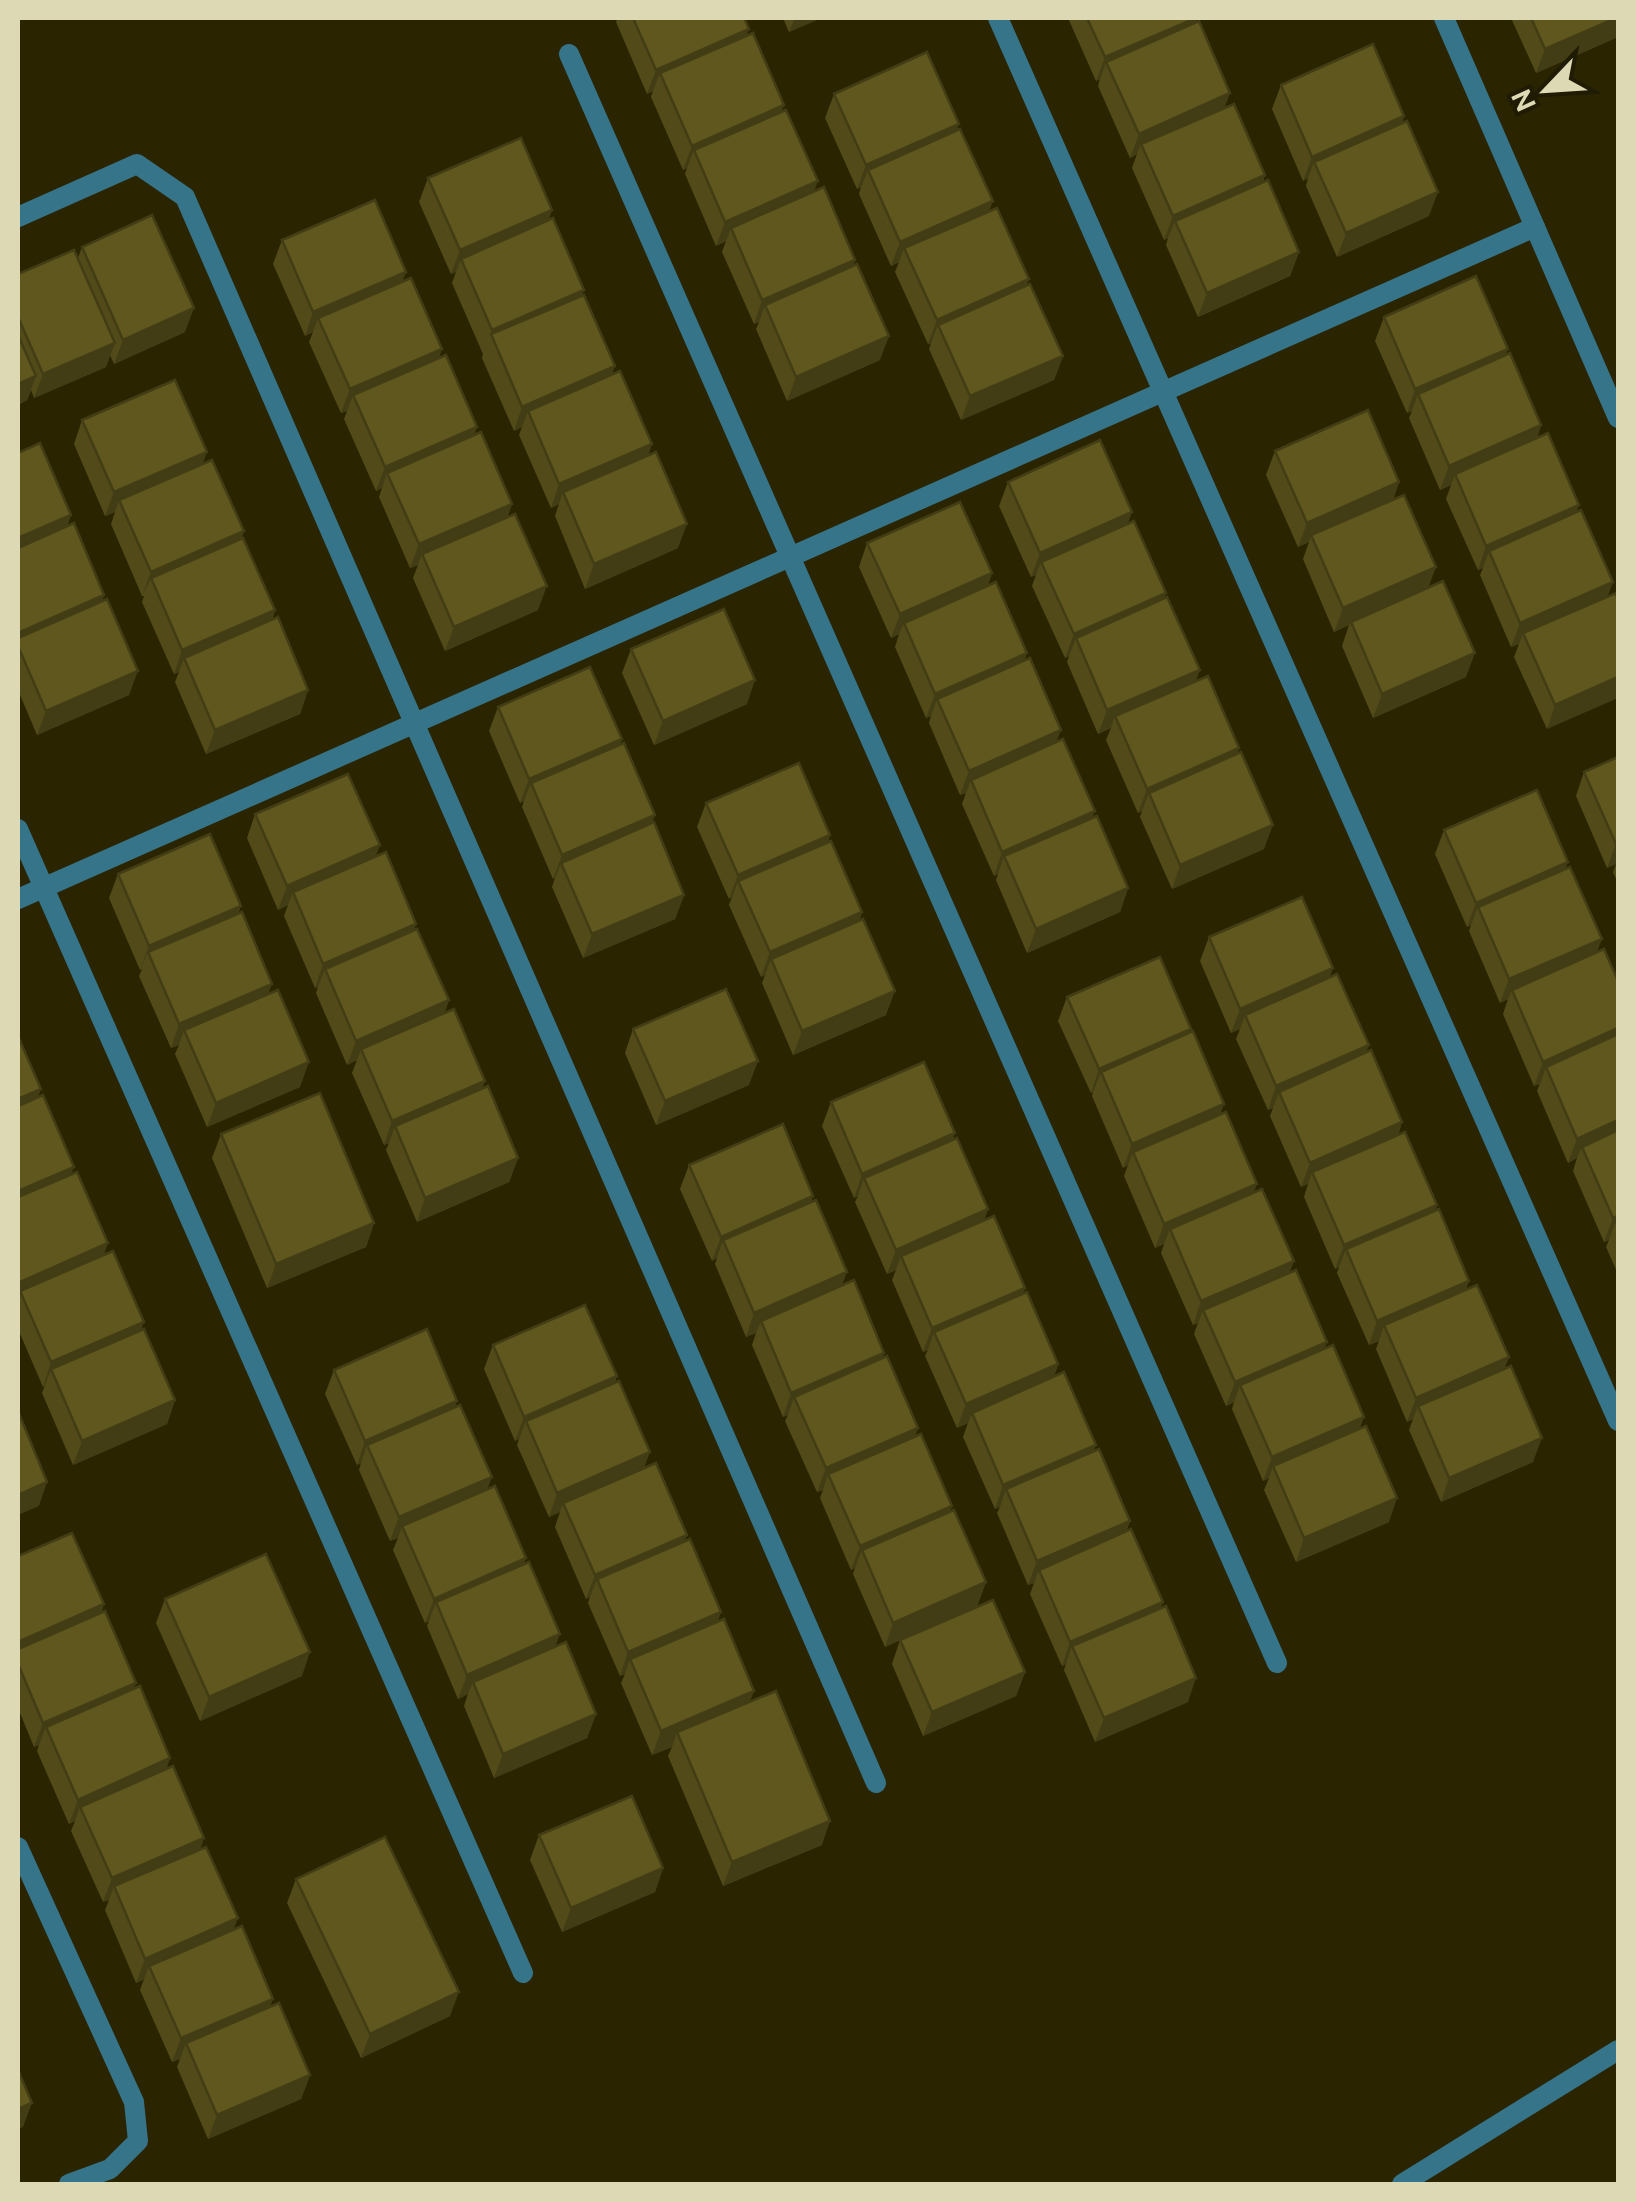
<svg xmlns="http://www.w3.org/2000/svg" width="1636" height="2202" font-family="Ubuntu,sans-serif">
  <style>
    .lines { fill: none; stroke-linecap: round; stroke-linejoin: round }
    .minor { stroke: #367489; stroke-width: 20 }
    .wall { fill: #524b19 }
    .shaded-wall { fill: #423d14 }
    .building { fill: #5f571d; stroke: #423d14; stroke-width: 2.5 }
  </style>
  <rect width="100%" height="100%" fill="#2a2500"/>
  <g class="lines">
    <!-- minor -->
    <g class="minor">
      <path d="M998,18L1618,1421"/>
      <path d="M1444,18L1618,418"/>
      <path d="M569,54L1277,1663"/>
      <path d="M18,217L137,164L185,197L876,1783"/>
      <path d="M18,829L523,1973"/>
      <path d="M18,899L1535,227"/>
      <path d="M18,1847L134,2102L138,2141L110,2169L69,2184"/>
      <path d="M1402,2184L1618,2050"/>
    </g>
  </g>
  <!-- wall -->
  <g class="wall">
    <path d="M618,18H744L746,36L784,105L781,112L814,191L855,260L853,266L880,360L787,401L756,329L759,322L754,324L722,252L726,241L716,246L685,174L687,168L683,170L651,97L653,91L647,94L616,22Z"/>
    <path d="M783,18H821L789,32Z"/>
    <path d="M1068,18H1197L1195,23L1225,107L1265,175L1263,182L1299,252L1290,276L1198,317L1166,245L1168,238L1164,240L1132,168L1137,154L1130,158L1098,86L1100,79L1096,81Z"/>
    <path d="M1511,18H1618V37L1536,73Z"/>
    <path d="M1281,85L1404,116L1402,123L1429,216L1337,257L1306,186L1308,178L1303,181L1272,109Z"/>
    <path d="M834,94L956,131L989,211L1063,356L1054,380L961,420L929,349L931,343L928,344L895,272L899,262L891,266L859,194L861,187L857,189L825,118Z"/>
    <path d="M428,178L548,220L582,295L612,375L648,456L678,548L585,589L555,516L559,504L551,508L519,435L522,427L514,431L482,358L483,354L452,283L456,272L451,274L419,202Z"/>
    <path d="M282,240L403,281L474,435L512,504L507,518L538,610L445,651L413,578L418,565L410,568L379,497L382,488L376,491L344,419L347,411L341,413L309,342L313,332L305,336L273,264Z"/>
    <path d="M82,247L185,332L114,364L110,355L106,367L34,398L31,390L27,400L18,405V274L78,258Z"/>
    <path d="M1384,317L1506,355L1541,425L1537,438L1613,582L1547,729L1514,657L1519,644L1511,647L1480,575L1483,568L1478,570L1446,499L1451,485L1440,490L1409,418L1412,411L1407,413L1375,341Z"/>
    <path d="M82,420L202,464L244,531L241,539L275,610L272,620L308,690L300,714L206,754L175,682L179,672L174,674L142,602L144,596H142L111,524L115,512L105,516L74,444Z"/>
    <path d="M1275,451L1399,482L1393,500L1466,677L1373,718L1342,646L1349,625L1334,632L1303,559L1309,542L1298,547L1266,475Z"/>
    <path d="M18,453L71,515L67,526L104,595L102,601L129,695L37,735L18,690Z"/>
    <path d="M1008,482L1132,512L1127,524L1164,599L1195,682L1239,748L1237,754L1264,849L1172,889L1140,817L1142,811L1138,813L1106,740L1111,728L1098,734L1067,662L1069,656L1065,658L1032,586L1036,575L1031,577L999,506Z"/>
    <path d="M867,543L992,573L988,585L1025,661L1057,742L1092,818L1128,888L1120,912L1027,953L996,880L998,874L994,876L962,804L966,793L960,795L929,723L931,716L926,718L895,647L899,634L891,638L859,567Z"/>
    <path d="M631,649L747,704L654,745L622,673Z"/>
    <path d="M498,707L620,744L652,823L684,895L675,919L583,958L552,887L555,878L553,879L522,807L524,801L520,803L489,731Z"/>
    <path d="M1618,757V884L1613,872L1616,864L1607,868L1576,796L1584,772Z"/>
    <path d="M706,803L830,835L828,842L862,912L859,921L886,1015L793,1055L762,983L765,975L761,977L729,905L732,897L729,899L697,827Z"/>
    <path d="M255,814L376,856L416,924L414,930L449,1000L444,1014L518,1158L509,1182L417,1222L386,1150L389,1143L384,1145L352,1073L357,1060L347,1065L316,993L318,987L315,988L284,916L288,905L278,910L247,838Z"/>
    <path d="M1444,830L1565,869L1597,952L1618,981V1274L1606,1247L1609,1240L1604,1242L1573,1171L1577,1158L1568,1163L1537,1091L1540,1083L1534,1086L1503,1014L1508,999L1500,1003L1469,931L1471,925L1467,927L1435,854Z"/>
    <path d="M118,874L241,906L238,913L300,1087L207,1127L175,1054L179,1045L171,1048L139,976L142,969L140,970L109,898Z"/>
    <path d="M1209,937L1330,977L1366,1053L1402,1122L1398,1136L1437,1205L1435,1211L1466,1290L1504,1369L1533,1462L1441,1502L1409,1430L1413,1419L1407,1422L1376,1349L1379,1341L1369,1345L1337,1273L1339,1267L1335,1269L1304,1197L1308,1184L1301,1187L1270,1116L1273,1108L1268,1110L1236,1039L1240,1029L1231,1033L1200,961Z"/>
    <path d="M1067,997L1190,1032L1220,1115L1324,1349L1364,1417L1359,1429L1389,1522L1296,1562L1264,1490L1269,1478L1263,1481L1232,1409L1234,1402L1226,1406L1194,1334L1198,1323L1193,1325L1161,1253L1164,1244L1155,1248L1124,1176L1128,1165L1123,1168L1092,1096L1093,1092L1091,1093L1058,1021Z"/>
    <path d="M633,1029L749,1085L656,1125L625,1053Z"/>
    <path d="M18,1036L41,1089L37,1097L104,1254L175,1400L167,1424L73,1465L42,1393L45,1385L43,1387L18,1329Z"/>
    <path d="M831,1102L955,1133L953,1139L988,1209L984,1220L1058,1364L1054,1377L1130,1521L1126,1532L1161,1608L1188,1702L1095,1742L1064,1670L1066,1664L1062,1666L1030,1594L1034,1583L1028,1585L997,1513L1000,1507L995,1509L963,1437L968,1423L957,1428L925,1356L928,1350L923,1352L892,1280L896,1270L887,1274L855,1202L858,1196L854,1198L822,1126Z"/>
    <path d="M221,1134L374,1223L366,1247L267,1288L212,1158Z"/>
    <path d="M689,1165L813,1196L811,1202L842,1286L884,1353L882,1359L915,1437L950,1512L986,1582L977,1606L885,1647L853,1574L855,1568L851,1570L820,1498L823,1490L817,1492L785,1421L788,1415L783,1417L752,1345L756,1333L746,1337L715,1264L717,1258L712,1261L680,1189Z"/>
    <path d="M493,1345L617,1376L615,1382L644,1468L687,1535L684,1541L750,1702L822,1845L723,1886L668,1756L672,1747L652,1755L621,1683L625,1674L620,1676L588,1603L590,1597L586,1599L555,1527L560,1512L549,1517L517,1445L519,1439L515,1441L484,1369Z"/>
    <path d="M334,1370L455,1407L487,1489L524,1564L555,1646L596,1714L587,1738L494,1778L464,1706L468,1694L458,1699L427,1626L429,1621L425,1623L393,1550L398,1538L390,1541L359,1470L361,1463L357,1465L325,1394Z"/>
    <path d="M18,1556L104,1604L101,1613L134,1689L166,1769L204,1838L200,1849L233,1930L270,2007L310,2075L301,2099L208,2139L177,2067L180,2059L172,2062L140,1990L144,1979L136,1983L105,1910L109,1900L103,1902L71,1831L75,1821L69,1824L37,1751L39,1745L34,1747L18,1708Z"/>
    <path d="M165,1599L302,1676L200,1721L156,1623Z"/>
    <path d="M900,1640L1025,1672L1016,1696L923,1736L892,1664Z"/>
    <path d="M539,1835L663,1868L655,1892L562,1932L530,1860Z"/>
    <path d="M296,1879L450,2016L361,2058L287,1903Z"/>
  </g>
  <!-- shaded-wall -->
  <g class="shaded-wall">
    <path d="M795,18H821L789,32Z"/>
    <path d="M1197,18L1188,41L1106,62L1100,79L1096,81L1105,57Z"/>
    <path d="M1616,18H1618V37L1536,73L1545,49Z"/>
    <path d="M749,29L740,53L660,73L653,91L647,94L656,70Z"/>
    <path d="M1230,93L1221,117L1141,144L1137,154L1130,158L1139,134Z"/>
    <path d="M784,105L775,129L694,150L687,168L683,170L692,146Z"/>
    <path d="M1404,116L1396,140L1314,162L1308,178L1303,181L1312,157Z"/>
    <path d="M959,124L950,148L868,170L861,187L857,189L866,165Z"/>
    <path d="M1265,175L1257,199L1175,221L1168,238L1164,240L1173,216Z"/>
    <path d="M818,181L809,205L731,228L726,241L716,246L725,222Z"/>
    <path d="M1438,192L1429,216L1337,257L1346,233Z"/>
    <path d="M993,201L984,225L904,248L899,262L891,266L900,242Z"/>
    <path d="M552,210L544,234L461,259L456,272L451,274L460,250Z"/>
    <path d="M1299,252L1290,276L1198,317L1207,293Z"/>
    <path d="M855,260L847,284L765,305L759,322L754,324L762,300Z"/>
    <path d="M406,272L397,296L318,318L313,332L305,336L313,312Z"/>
    <path d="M1029,279L1020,303L938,325L931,343L928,344L937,320Z"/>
    <path d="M584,290L575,314L491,334L492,330Z"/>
    <path d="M194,308L185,332L114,364L123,340Z"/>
    <path d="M889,336L880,360L787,401L796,377Z"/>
    <path d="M115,343L106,367L34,398L43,374Z"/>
    <path d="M442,349L434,373L353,395L347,411L341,413L350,389Z"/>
    <path d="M1508,349L1499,373L1418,394L1412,411L1407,413L1415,389Z"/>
    <path d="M1063,356L1054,380L961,420L970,396Z"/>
    <path d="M615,366L606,390L528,411L522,427L514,431L522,407Z"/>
    <path d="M36,376L27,400L18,405V384Z"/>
    <path d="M1541,425L1533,449L1455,474L1451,485L1440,490L1449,466Z"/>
    <path d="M477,427L469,451L387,473L382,488L376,491L385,467Z"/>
    <path d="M652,444L644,468L563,492L559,504L551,508L559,484Z"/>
    <path d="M207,452L198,476L119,500L115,512L105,516L114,492Z"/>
    <path d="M1399,482L1390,506L1311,535L1309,542L1298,547L1307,523Z"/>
    <path d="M512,504L503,528L422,554L418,565L410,568L419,544Z"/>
    <path d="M1579,505L1570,529L1489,551L1483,568L1478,570L1486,546Z"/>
    <path d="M1132,512L1123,536L1041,562L1036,575L1031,577L1040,553Z"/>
    <path d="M71,515L62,539L18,559V538Z"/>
    <path d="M687,524L678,548L585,589L594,564Z"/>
    <path d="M244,531L235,555L151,578L142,596L151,572Z"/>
    <path d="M1436,567L1427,591L1351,622L1349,625L1334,632L1343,608Z"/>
    <path d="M992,573L983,597L904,623L899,634L891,638L900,614Z"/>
    <path d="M1613,582L1604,606L1523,633L1519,644L1511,647L1520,623Z"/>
    <path d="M547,586L538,610L445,651L454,627Z"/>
    <path d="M1166,593L1157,617L1076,638L1069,656L1065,658L1074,634Z"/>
    <path d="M104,595L96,619L18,646V633Z"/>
    <path d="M275,610L266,634L184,658L179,672L174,674L182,650Z"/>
    <path d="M1027,653L1019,677L937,699L931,716L926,718L935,694Z"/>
    <path d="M1475,653L1466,677L1373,718L1382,694Z"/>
    <path d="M1200,670L1191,694L1115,716L1111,728L1098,734L1107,710Z"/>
    <path d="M138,671L129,695L37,735L46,711Z"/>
    <path d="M1618,677V698L1547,729L1555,705Z"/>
    <path d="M755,680L747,704L654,745L663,721Z"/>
    <path d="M308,690L300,714L206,754L215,730Z"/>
    <path d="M1061,730L1052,754L971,780L966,793L960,795L969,771Z"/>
    <path d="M622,739L614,763L531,783L524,801L520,803L529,779Z"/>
    <path d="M1239,748L1231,772L1149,793L1142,811L1138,813L1147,789Z"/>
    <path d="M1095,811L1086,835L1004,856L998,874L994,876L1002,852Z"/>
    <path d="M655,815L646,839L561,863L555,878L553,879L562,855Z"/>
    <path d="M1273,825L1264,849L1172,889L1180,865Z"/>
    <path d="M830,835L822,859L738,881L732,898L729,899L738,875Z"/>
    <path d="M1618,843V858L1616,864L1607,868L1616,844Z"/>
    <path d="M380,845L371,869L293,892L288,905L278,910L287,886Z"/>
    <path d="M1568,862L1559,886L1478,907L1471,925L1467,927L1476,903Z"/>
    <path d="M1128,888L1120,912L1027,953L1036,929Z"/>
    <path d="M684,895L675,919L583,958L592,934Z"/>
    <path d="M241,906L232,930L148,952L140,970L149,946Z"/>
    <path d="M862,912L854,936L771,959L765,975L761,977L770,952Z"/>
    <path d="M416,924L408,948L325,969L318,987L315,988L323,964Z"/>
    <path d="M1602,939L1593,963L1512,990L1508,999L1500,1003L1509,979Z"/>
    <path d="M1333,968L1324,993L1245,1015L1240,1029L1231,1033L1240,1009Z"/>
    <path d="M272,984L263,1008L184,1030L179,1045L171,1048L179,1024Z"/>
    <path d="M895,991L886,1015L793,1055L802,1031Z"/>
    <path d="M449,1000L440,1024L361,1049L357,1060L347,1065L356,1041Z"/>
    <path d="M1618,1028V1048L1546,1067L1540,1084L1534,1086L1543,1062Z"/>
    <path d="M1191,1029L1182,1053L1101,1072L1093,1092L1091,1093L1099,1069Z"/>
    <path d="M1369,1045L1360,1069L1279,1092L1273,1108L1268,1110L1276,1086Z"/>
    <path d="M758,1061L749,1085L656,1125L665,1101Z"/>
    <path d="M309,1062L300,1087L207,1127L216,1103Z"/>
    <path d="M485,1081L477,1105L395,1126L389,1143L384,1145L392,1121Z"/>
    <path d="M41,1089L32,1113L18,1119V1099Z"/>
    <path d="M1224,1104L1215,1128L1133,1152L1128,1165L1123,1168L1132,1144Z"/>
    <path d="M1618,1120V1140L1582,1147L1577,1158L1568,1163L1577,1139Z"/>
    <path d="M1402,1122L1394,1146L1312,1172L1308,1184L1301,1187L1310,1163Z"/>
    <path d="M955,1133L946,1157L864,1178L858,1196L854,1198L862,1174Z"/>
    <path d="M518,1158L509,1182L417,1222L425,1198Z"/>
    <path d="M74,1167L65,1191L18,1212V1191Z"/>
    <path d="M1257,1184L1248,1208L1170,1229L1164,1244L1155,1248L1164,1224Z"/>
    <path d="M813,1196L805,1220L723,1240L717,1258L712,1261L721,1237Z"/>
    <path d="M1437,1205L1428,1229L1346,1249L1339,1267L1335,1269L1344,1245Z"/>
    <path d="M988,1209L980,1233L901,1256L896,1270L887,1274L896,1250Z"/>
    <path d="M1618,1216V1230L1615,1223L1609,1240L1604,1242L1613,1218Z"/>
    <path d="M374,1223L366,1247L267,1288L276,1264Z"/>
    <path d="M108,1243L100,1267L20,1291L18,1298V1283Z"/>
    <path d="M1294,1261L1285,1285L1203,1310L1198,1323L1193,1325L1201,1301Z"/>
    <path d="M847,1272L838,1296L761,1321L756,1333L746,1337L754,1313Z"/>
    <path d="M1469,1281L1461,1305L1384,1325L1379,1341L1369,1345L1377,1321Z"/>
    <path d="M1025,1288L1016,1312L934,1332L928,1350L923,1352L932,1328Z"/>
    <path d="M144,1322L135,1346L51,1369L45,1385L43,1387L51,1362Z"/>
    <path d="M1327,1342L1318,1366L1240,1385L1234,1402L1226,1406L1235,1382Z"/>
    <path d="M884,1353L875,1377L794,1397L788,1415L783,1417L791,1393Z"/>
    <path d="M1509,1357L1500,1381L1418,1406L1413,1419L1407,1422L1416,1398Z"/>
    <path d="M1058,1364L1050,1388L972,1413L968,1423L957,1428L966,1404Z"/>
    <path d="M617,1376L608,1400L526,1421L519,1439L515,1441L524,1417Z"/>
    <path d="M175,1400L167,1424L73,1465L82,1441Z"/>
    <path d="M457,1401L449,1425L367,1445L361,1463L357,1465L365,1441Z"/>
    <path d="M1364,1417L1355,1441L1273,1466L1269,1478L1263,1481L1272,1457Z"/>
    <path d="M918,1428L910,1452L828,1474L823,1490L817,1492L826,1468Z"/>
    <path d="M1542,1438L1533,1462L1441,1502L1449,1478Z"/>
    <path d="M1096,1445L1087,1469L1006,1489L1000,1507L995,1509L1003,1485Z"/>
    <path d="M650,1452L641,1476L563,1503L560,1512L549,1517L557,1493Z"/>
    <path d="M492,1477L483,1501L402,1526L398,1538L390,1541L399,1517Z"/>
    <path d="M47,1482L39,1506L18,1515V1495Z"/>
    <path d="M1397,1498L1389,1522L1296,1562L1304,1538Z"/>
    <path d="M952,1506L944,1530L862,1550L855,1568L851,1570L860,1546Z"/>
    <path d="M1130,1521L1121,1545L1039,1570L1034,1583L1028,1585L1037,1561Z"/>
    <path d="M687,1535L678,1559L597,1579L590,1597L586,1599L595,1575Z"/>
    <path d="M526,1558L518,1582L436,1602L429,1621L425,1623L434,1599Z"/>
    <path d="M986,1582L977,1606L885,1647L893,1623Z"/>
    <path d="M1163,1602L1154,1626L1072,1646L1066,1664L1062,1666L1070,1642Z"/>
    <path d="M104,1604L95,1628L18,1662V1642Z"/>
    <path d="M721,1612L713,1636L630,1659L625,1674L620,1676L628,1652Z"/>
    <path d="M560,1634L551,1658L473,1682L468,1694L458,1699L467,1675Z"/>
    <path d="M310,1652L302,1676L200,1721L209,1697Z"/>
    <path d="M1025,1672L1016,1696L923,1736L932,1712Z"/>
    <path d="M1196,1678L1188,1702L1095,1742L1104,1718Z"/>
    <path d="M136,1683L127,1707L46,1727L39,1745L34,1747L43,1723Z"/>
    <path d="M754,1691L745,1715L677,1732L672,1747L652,1755L661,1731Z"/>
    <path d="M596,1714L587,1738L494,1778L503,1754Z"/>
    <path d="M170,1758L162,1783L80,1807L75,1821L69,1824L78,1800Z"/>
    <path d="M830,1821L822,1845L723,1886L732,1862Z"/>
    <path d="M204,1838L196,1862L114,1886L109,1900L103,1902L112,1878Z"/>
    <path d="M663,1868L655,1892L562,1932L571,1908Z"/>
    <path d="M238,1918L229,1942L149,1966L144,1979L136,1983L145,1959Z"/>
    <path d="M459,1992L450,2016L361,2058L370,2034Z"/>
    <path d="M273,1999L264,2023L186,2043L180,2059L172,2062L181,2038Z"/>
    <path d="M310,2075L301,2099L208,2139L217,2115Z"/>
    <path d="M32,2103L23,2127L18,2129V2109Z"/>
  </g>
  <!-- building -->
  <g class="building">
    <path d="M633,18H744L749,29L656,70Z"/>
    <path d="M1087,18H1196L1105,57Z"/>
    <path d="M1531,18H1616L1545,49Z"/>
    <path d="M1199,21L1230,93L1139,134L1106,62Z"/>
    <path d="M753,33L784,105L692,146L660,73Z"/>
    <path d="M1373,44L1404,116L1312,157L1281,85Z"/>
    <path d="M927,52L959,124L866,165L834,94Z"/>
    <path d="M1234,104L1265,175L1173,216L1141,144Z"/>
    <path d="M786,110L818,181L725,222L694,150Z"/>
    <path d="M1407,121L1438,192L1346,233L1314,162Z"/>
    <path d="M960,129L993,201L900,242L868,170Z"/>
    <path d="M521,138L552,210L460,250L428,178Z"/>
    <path d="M1268,180L1299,252L1207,293L1175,221Z"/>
    <path d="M824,187L855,260L762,300L731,228Z"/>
    <path d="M375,200L406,272L313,312L282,240Z"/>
    <path d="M997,208L1029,279L937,320L904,248Z"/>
    <path d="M152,215L194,308L123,340L82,247Z"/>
    <path d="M553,218L584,290L492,330L461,259Z"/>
    <path d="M74,250L115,343L43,374L18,317V274Z"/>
    <path d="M857,264L889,336L796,377L765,305Z"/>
    <path d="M1476,276L1508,349L1415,389L1384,317Z"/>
    <path d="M411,278L442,349L350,389L318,318Z"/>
    <path d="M1030,284L1063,356L970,396L938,325Z"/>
    <path d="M584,295L615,366L522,407L491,334Z"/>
    <path d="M18,335L36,376L18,384Z"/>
    <path d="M1510,353L1541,425L1449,466L1418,394Z"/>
    <path d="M446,355L477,427L385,467L353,395Z"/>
    <path d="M620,371L652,444L559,484L528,411Z"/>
    <path d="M175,380L207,452L114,492L82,420Z"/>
    <path d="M1368,410L1399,482L1307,523L1275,451Z"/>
    <path d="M481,432L512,504L419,544L387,473Z"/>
    <path d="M1548,433L1579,505L1486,546L1455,474Z"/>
    <path d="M1100,440L1132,512L1040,553L1008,482Z"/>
    <path d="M40,443L71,515L18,538V453Z"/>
    <path d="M656,452L687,524L594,564L563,492Z"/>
    <path d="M212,460L244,531L151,572L119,500Z"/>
    <path d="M1404,495L1436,567L1343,608L1311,535Z"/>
    <path d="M960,502L992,573L900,614L867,543Z"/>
    <path d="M1581,510L1613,582L1520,623L1489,551Z"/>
    <path d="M515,514L547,586L454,627L422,554Z"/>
    <path d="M1134,521L1166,593L1074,634L1041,562Z"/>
    <path d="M74,523L104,595L18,633V548Z"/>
    <path d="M243,538L275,610L182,650L151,578Z"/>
    <path d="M1443,581L1475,653L1382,694L1351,622Z"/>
    <path d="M996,582L1027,653L935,694L904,623Z"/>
    <path d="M1616,593L1618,600V677L1555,705L1523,633Z"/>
    <path d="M1167,597L1200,670L1107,710L1076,638Z"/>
    <path d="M107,599L138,671L46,711L18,646V638Z"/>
    <path d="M724,609L755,680L663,721L631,649Z"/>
    <path d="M278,617L308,690L215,730L184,658Z"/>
    <path d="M1030,658L1061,730L969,771L937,699Z"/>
    <path d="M590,667L622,739L529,779L498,707Z"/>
    <path d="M1208,676L1239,748L1147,789L1115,716Z"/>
    <path d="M1063,739L1095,811L1002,852L971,780Z"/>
    <path d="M624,743L655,815L562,855L531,783Z"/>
    <path d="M1241,752L1273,825L1180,865L1149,793Z"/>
    <path d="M1618,757V843L1616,844L1584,772Z"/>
    <path d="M799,763L830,835L738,875L706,803Z"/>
    <path d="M348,774L380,845L287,886L255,814Z"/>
    <path d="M1537,790L1568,862L1476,903L1444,830Z"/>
    <path d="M1097,816L1128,888L1036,929L1004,856Z"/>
    <path d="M654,822L684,895L592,934L561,863Z"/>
    <path d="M210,834L241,906L149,946L118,874Z"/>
    <path d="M831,841L862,912L770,952L738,881Z"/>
    <path d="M386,852L416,924L323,964L293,892Z"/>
    <path d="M1570,867L1602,939L1509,979L1478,907Z"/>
    <path d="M1302,897L1333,968L1240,1009L1209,937Z"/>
    <path d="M242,912L272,984L179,1024L148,952Z"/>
    <path d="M863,919L895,991L802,1031L771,959Z"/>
    <path d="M417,929L449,1000L356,1041L325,969Z"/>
    <path d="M1604,949L1618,981V1028L1543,1062L1512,990Z"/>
    <path d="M1160,957L1191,1029L1099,1069L1067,997Z"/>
    <path d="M1337,974L1369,1045L1276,1086L1245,1015Z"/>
    <path d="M726,989L758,1061L665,1101L633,1029Z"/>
    <path d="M278,990L309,1062L216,1103L184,1030Z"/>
    <path d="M454,1009L485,1081L392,1121L361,1049Z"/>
    <path d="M1193,1031L1224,1104L1132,1144L1101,1072Z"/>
    <path d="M1618,1034V1120L1577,1139L1546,1067Z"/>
    <path d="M18,1036L41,1089L18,1099Z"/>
    <path d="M1371,1050L1402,1122L1310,1163L1279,1092Z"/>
    <path d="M924,1062L955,1133L862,1174L831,1102Z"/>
    <path d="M488,1086L518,1158L425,1198L395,1126Z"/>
    <path d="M320,1093L374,1223L276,1264L221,1134Z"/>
    <path d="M43,1095L74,1167L18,1191V1106Z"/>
    <path d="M1226,1112L1257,1184L1164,1224L1133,1152Z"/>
    <path d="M783,1124L813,1196L721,1237L689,1165Z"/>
    <path d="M1618,1130V1216L1613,1218L1582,1147Z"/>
    <path d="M1405,1132L1437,1205L1344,1245L1312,1172Z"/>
    <path d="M957,1138L988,1209L896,1250L864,1178Z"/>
    <path d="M77,1172L108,1243L18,1283V1197Z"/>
    <path d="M1262,1189L1294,1261L1201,1301L1170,1229Z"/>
    <path d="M816,1200L847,1272L754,1313L723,1240Z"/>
    <path d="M1439,1209L1469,1281L1377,1321L1346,1249Z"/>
    <path d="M994,1216L1025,1288L932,1328L901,1256Z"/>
    <path d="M113,1251L144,1322L51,1362L20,1291Z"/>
    <path d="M1296,1270L1327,1342L1235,1382L1203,1310Z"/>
    <path d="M854,1280L884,1353L791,1393L761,1321Z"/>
    <path d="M1477,1285L1509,1357L1416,1398L1384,1325Z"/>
    <path d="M1027,1292L1058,1364L966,1404L934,1332Z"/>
    <path d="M585,1305L617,1376L524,1417L493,1345Z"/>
    <path d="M144,1329L175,1400L82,1441L51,1369Z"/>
    <path d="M427,1329L457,1401L365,1441L334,1370Z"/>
    <path d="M1333,1345L1364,1417L1272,1457L1240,1385Z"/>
    <path d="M887,1356L918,1428L826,1468L794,1397Z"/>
    <path d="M1511,1366L1542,1438L1449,1478L1418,1406Z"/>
    <path d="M1064,1372L1096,1445L1003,1485L972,1413Z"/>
    <path d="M619,1381L650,1452L557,1493L526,1421Z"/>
    <path d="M460,1405L492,1477L399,1517L367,1445Z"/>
    <path d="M18,1411L47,1482L18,1495Z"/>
    <path d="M1366,1426L1397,1498L1304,1538L1273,1466Z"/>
    <path d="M921,1434L952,1506L860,1546L828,1474Z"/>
    <path d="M1099,1449L1130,1521L1037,1561L1006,1489Z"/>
    <path d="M656,1463L687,1535L595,1575L563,1503Z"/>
    <path d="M495,1486L526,1558L434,1599L402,1526Z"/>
    <path d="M954,1510L986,1582L893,1623L862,1550Z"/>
    <path d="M1131,1529L1163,1602L1070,1642L1039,1570Z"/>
    <path d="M72,1533L104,1604L18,1642V1556Z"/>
    <path d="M690,1539L721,1612L628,1652L597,1579Z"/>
    <path d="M266,1554L310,1652L209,1697L165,1599Z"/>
    <path d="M529,1562L560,1634L467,1675L436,1602Z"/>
    <path d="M993,1600L1025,1672L932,1712L900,1640Z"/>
    <path d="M1166,1606L1196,1678L1104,1718L1072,1646Z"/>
    <path d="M105,1611L136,1683L43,1723L18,1664V1649Z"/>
    <path d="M724,1619L754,1691L661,1731L630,1659Z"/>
    <path d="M566,1642L596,1714L503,1754L473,1682Z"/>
    <path d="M140,1686L170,1758L78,1800L46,1727Z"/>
    <path d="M776,1691L830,1821L732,1862L677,1732Z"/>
    <path d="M173,1766L204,1838L112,1878L80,1807Z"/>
    <path d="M632,1796L663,1868L571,1908L539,1835Z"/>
    <path d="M385,1837L459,1992L370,2034L296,1879Z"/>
    <path d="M206,1847L238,1918L145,1959L114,1886Z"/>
    <path d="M242,1926L273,1999L181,2038L149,1966Z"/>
    <path d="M279,2003L310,2075L217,2115L186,2043Z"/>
    <path d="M18,2070L32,2103L18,2109Z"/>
  </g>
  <!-- border -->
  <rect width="1636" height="2202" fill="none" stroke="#ddd9b4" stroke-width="40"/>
  <!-- north arrow -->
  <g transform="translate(1546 90) rotate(245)" stroke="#1f1b04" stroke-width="8" paint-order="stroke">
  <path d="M0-8L18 38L0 25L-18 38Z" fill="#ddd9b4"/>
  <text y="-15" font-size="28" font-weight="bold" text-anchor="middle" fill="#ddd9b4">N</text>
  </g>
</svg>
